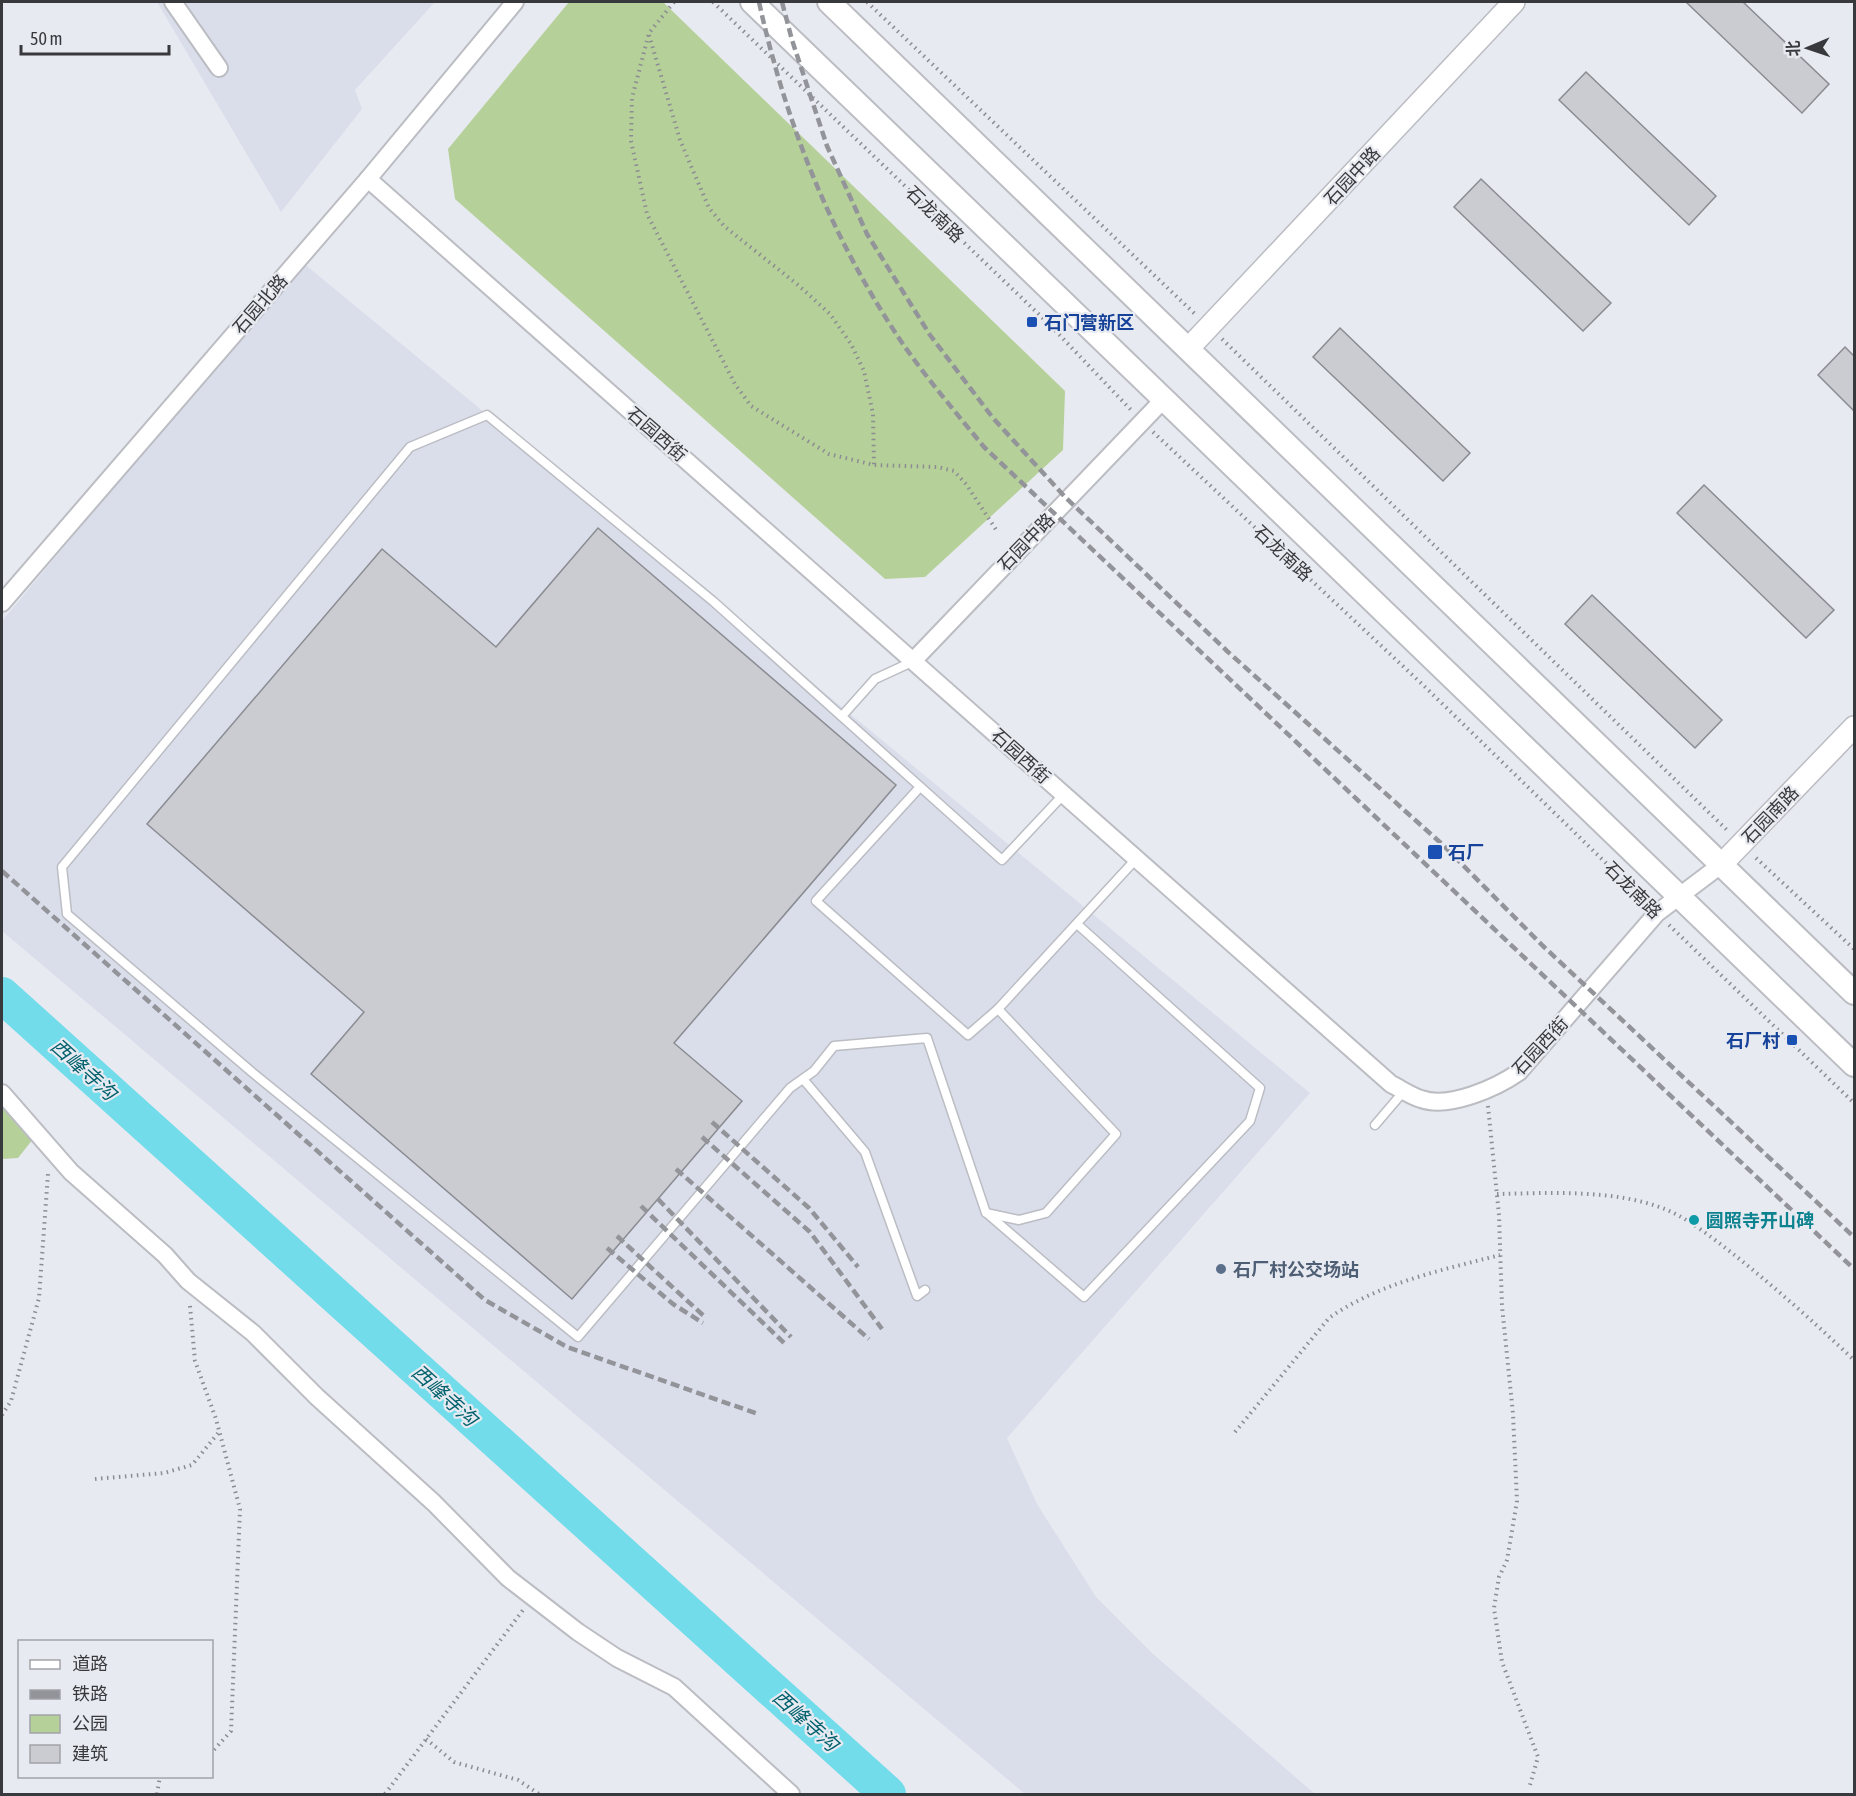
<svg xmlns="http://www.w3.org/2000/svg" width="1856" height="1796" font-family="'Asap Condensed','Noto Sans SC',sans-serif">
  <style>
    .built { fill: #dadeeb }
    .green { fill: #b6d099 }
    .lines { fill: none; stroke-linecap: round; stroke-linejoin: round }
    .river { stroke: #73dceb; stroke-width: 36 }
    .building { fill: #caccd2; stroke: #8a8c92; stroke-width: 1.5 }
    .service-casing { stroke: #bbbdc3; stroke-width: 11 }
    .minor-casing { stroke: #bbbdc3; stroke-width: 20 }
    .tertiary-casing { stroke: #bbbdc3; stroke-width: 24 }
    .secondary-casing { stroke: #bbbdc3; stroke-width: 26 }
    .path { stroke: #8c8d92; stroke-width: 4; stroke-dasharray: 1.5 4.5; stroke-linecap: butt }
    .service { stroke: #fff; stroke-width: 8 }
    .minor { stroke: #fff; stroke-width: 16 }
    .tertiary { stroke: #fff; stroke-width: 21 }
    .secondary { stroke: #fff; stroke-width: 22 }
    .rail { stroke: #929499; stroke-width: 4.5; stroke-dasharray: 9 4.5; stroke-linecap: butt }
    .transit-dot { fill: #1a4fb4; stroke: #e8eaf1; stroke-width: 2 }
    .culture-dot { fill: #0f9aa8; stroke: #e8eaf1; stroke-width: 2 }
    .service-dot { fill: #5c6f8a; stroke: #e8eaf1; stroke-width: 2 }
    .labels { text-anchor: middle; dominant-baseline: central; stroke-width: 4.5; stroke-linejoin: round; paint-order: stroke }
    .street-label { font-size: 18px; fill: #38393c; stroke: #e8eaf1 }
    .transit-label { font-size: 18px; font-weight: bold; fill: #164399; stroke: #e8eaf1; text-anchor: start }
    .culture-label { font-size: 18px; font-weight: bold; fill: #0d838f; stroke: #e8eaf1; text-anchor: start }
    .service-label { font-size: 18px; font-weight: bold; fill: #4e5e75; stroke: #e8eaf1; text-anchor: start }
    .water-label { font-size: 20px; font-style: italic; fill: #00616c; stroke: #e8eaf1 }
  </style>
  <rect width="100%" height="100%" fill="#e8eaf1"/>
  <!-- built -->
  <g class="built">
    <path d="M157,2H435L355,90L362,109L281,212Z"/>
    <path d="M302,262L1310,1093L1007,1438L1037,1504L1096,1597L1153,1654L1315,1794H1025L2,931V621Z"/>
  </g>
  <!-- green -->
  <g class="green">
    <path d="M569,2H663L1065,391L1063,450L925,577L885,579L455,199L448,149Z"/>
    <path d="M2,1098L37,1134L18,1158L2,1159Z"/>
  </g>
  <g class="lines">
    <!-- river -->
    <path class="river" d="M2,995L888,1794"/>
  </g>
  <!-- building -->
  <g class="building">
    <path d="M1686,2H1743L1829,84L1802,113Z"/>
    <path d="M1586,72L1716,196L1689,225L1559,100Z"/>
    <path d="M1481,179L1611,303L1583,331L1454,207Z"/>
    <path d="M1340,328L1470,453L1443,481L1313,357Z"/>
    <path d="M1845,347L1854,356V411L1818,375Z"/>
    <path d="M1704,485L1834,610L1806,638L1677,513Z"/>
    <path d="M598,528L896,785L674,1043L742,1101L572,1299L311,1074L364,1012L147,824L382,549L496,647Z"/>
    <path d="M1592,595L1722,720L1695,748L1565,624Z"/>
  </g>
  <g class="lines">
    <defs>
      <g id="service">
        <path d="M842,716L875,679L914,661"/>
        <path d="M920,787L816,901L968,1035L998,1009"/>
        <path d="M1064,794L1002,860L714,602L487,415L410,447L62,867L67,914L253,1073L578,1337L790,1088L814,1071L834,1046L927,1038L986,1213L1019,1220L1046,1213L1116,1134L998,1009L1137,858"/>
        <path d="M803,1079L865,1152L917,1296L925,1290"/>
        <path d="M1375,1125L1404,1091"/>
        <path d="M989,1215L1084,1297L1250,1121L1260,1088L1077,924"/>
      </g>
      <g id="minor">
        <path d="M173,2L219,68"/>
        <path d="M368,179L1391,1084C1401,1089 1411,1096 1421,1099C1449,1109 1496,1088 1519,1072L1657,913L1722,864"/>
        <path d="M2,603L368,179L515,2"/>
        <path d="M914,660L1164,399"/>
        <path d="M2,1093L71,1172L165,1255L188,1281L253,1333L317,1397L434,1503L508,1578L578,1632L617,1658L674,1687L791,1794"/>
      </g>
      <g id="tertiary">
        <path d="M1188,349L1514,2"/>
        <path d="M1722,864L1854,727"/>
      </g>
      <g id="secondary">
        <path d="M752,2L1854,1065"/>
        <path d="M829,2L1854,993"/>
      </g>
    </defs>
    <!-- service casing -->
    <use href="#service" class="service-casing"/>
    <!-- minor casing -->
    <use href="#minor" class="minor-casing"/>
    <!-- tertiary casing -->
    <use href="#tertiary" class="tertiary-casing"/>
    <!-- secondary casing -->
    <use href="#secondary" class="secondary-casing"/>
    <!-- path -->
    <g class="path">
      <path d="M674,2L649,33L632,98L631,141L647,214L735,384L751,406L829,454L874,465L938,467L954,471L966,484L997,531"/>
      <path d="M713,2L1050,325L1131,410"/>
      <path d="M867,2L1195,314"/>
      <path d="M649,35L680,140L709,208L724,226L798,285L830,314L851,344L864,371L873,414L874,465"/>
      <path d="M1222,339L1729,832"/>
      <path d="M1153,432L1422,684L1645,901"/>
      <path d="M1756,858L1854,949"/>
      <path d="M1669,925L1854,1103"/>
      <path d="M1488,1106L1499,1215L1502,1306L1513,1414L1517,1501L1507,1560L1499,1577L1494,1608L1502,1662L1538,1757L1530,1785"/>
      <path d="M1497,1194C1551,1193 1613,1189 1665,1209C1691,1220 1715,1240 1737,1257C1778,1290 1816,1324 1854,1360"/>
      <path d="M190,1306L195,1361L216,1419L240,1509L231,1731L212,1752"/>
      <path d="M2,1415L11,1401L39,1298L48,1174"/>
      <path d="M1235,1432L1329,1318C1379,1283 1442,1270 1500,1255"/>
      <path d="M95,1479L164,1473L192,1465L219,1432"/>
      <path d="M426,1739L454,1762L518,1780L539,1794"/>
      <path d="M157,1794L160,1776"/>
      <path d="M385,1794L523,1610"/>
    </g>
    <!-- service -->
    <use href="#service" class="service"/>
    <!-- minor -->
    <use href="#minor" class="minor"/>
    <!-- tertiary -->
    <use href="#tertiary" class="tertiary"/>
    <!-- secondary -->
    <use href="#secondary" class="secondary"/>
    <!-- rail -->
    <g class="rail">
      <path d="M759,2C786,125 833,242 905,347C929,381 957,414 984,447L1854,1269"/>
      <path d="M782,2L792,40L827,146L867,234L930,335L993,418L1065,497L1227,651L1443,845L1543,946L1854,1237"/>
      <path d="M2,871L485,1300L567,1347L758,1414"/>
      <path d="M712,1122L809,1208L858,1267"/>
      <path d="M702,1137L810,1232L882,1329"/>
      <path d="M676,1169L869,1339"/>
      <path d="M658,1199L791,1337"/>
      <path d="M641,1206L784,1343"/>
      <path d="M617,1236L706,1318"/>
      <path d="M607,1248L673,1304L703,1323"/>
    </g>
  </g>
  <!-- markers -->
  <g class="transit-dot">
    <rect x="1026" y="316" width="12" height="12" rx="3"/>
    <rect x="1427" y="844" width="16" height="16" rx="3"/>
    <rect x="1786" y="1034" width="12" height="12" rx="3"/>
  </g>
  <circle class="culture-dot" cx="1694" cy="1220" r="6"/>
  <circle class="service-dot" cx="1221" cy="1269" r="6"/>
  <g class="labels">
    <!-- street labels -->
    <g class="street-label">
      <text transform="translate(1352 176) rotate(-47)">石园中路</text>
      <text transform="translate(935 214) rotate(44)">石龙南路</text>
      <text transform="translate(260 304) rotate(-49)">石园北路</text>
      <text transform="translate(657 434) rotate(41)">石园西街</text>
      <text transform="translate(1026 542) rotate(-46)">石园中路</text>
      <text transform="translate(1283 553) rotate(43)">石龙南路</text>
      <text transform="translate(1021 756) rotate(42)">石园西街</text>
      <text transform="translate(1770 815) rotate(-46)">石园南路</text>
      <text transform="translate(1633 890) rotate(45)">石龙南路</text>
      <text transform="translate(1540 1046) rotate(-47)">石园西街</text>
    </g>
    <!-- transit labels -->
    <g class="transit-label">
      <text x="1044" y="322">石门营新区</text>
      <text x="1448" y="852">石厂</text>
      <text x="1780" y="1040" text-anchor="end">石厂村</text>
    </g>
    <!-- culture labels -->
    <g class="culture-label">
      <text x="1706" y="1220">圆照寺开山碑</text>
    </g>
    <!-- service labels -->
    <g class="service-label">
      <text x="1233" y="1269">石厂村公交场站</text>
    </g>
    <!-- water labels -->
    <g class="water-label">
      <text transform="translate(84 1069) rotate(42)">西峰寺沟</text>
      <text transform="translate(445 1395) rotate(42)">西峰寺沟</text>
      <text transform="translate(806 1720) rotate(42)">西峰寺沟</text>
    </g>
  </g>
  <!-- border -->
  <rect width="1856" height="1796" fill="none" stroke="#38393c" stroke-width="6"/>
  <!-- legend -->
  <rect x="18" y="1640" width="195" height="138" fill="#e8eaf1" stroke="#a2a3a9" stroke-width="1.5"/>
  <rect x="30" y="1660" width="30" height="9" fill="#ffffff" stroke="#a2a3a9" stroke-width="1.5"/>
  <text x="72" y="1670" font-size="18" fill="#38393c">道路</text>
  <rect x="30" y="1690" width="30" height="9" fill="#929499" stroke="#a2a3a9" stroke-width="1.5"/>
  <text x="72" y="1700" font-size="18" fill="#38393c">铁路</text>
  <rect x="30" y="1715" width="30" height="18" fill="#b6d099" stroke="#a2a3a9" stroke-width="1.5"/>
  <text x="72" y="1730" font-size="18" fill="#38393c">公园</text>
  <rect x="30" y="1745" width="30" height="18" fill="#caccd2" stroke="#a2a3a9" stroke-width="1.5"/>
  <text x="72" y="1760" font-size="18" fill="#38393c">建筑</text>
  <!-- north arrow -->
  <g transform="translate(1808 48) rotate(268)" stroke="#e8eaf1" stroke-width="4.5" paint-order="stroke">
  <path d="M0-4.5L10 22L0 15L-10 22Z" fill="#38393c"/>
  <text y="-9" font-size="16" font-weight="bold" text-anchor="middle" fill="#38393c">北</text>
  </g>
  <!-- scale -->
  <path d="M21 45v9h148v-9" fill="none" stroke="#38393c" stroke-width="3"/>
  <text x="30" y="45" font-size="18" fill="#38393c" stroke="#e8eaf1" stroke-width="4.5" paint-order="stroke">50 m</text>
</svg>
